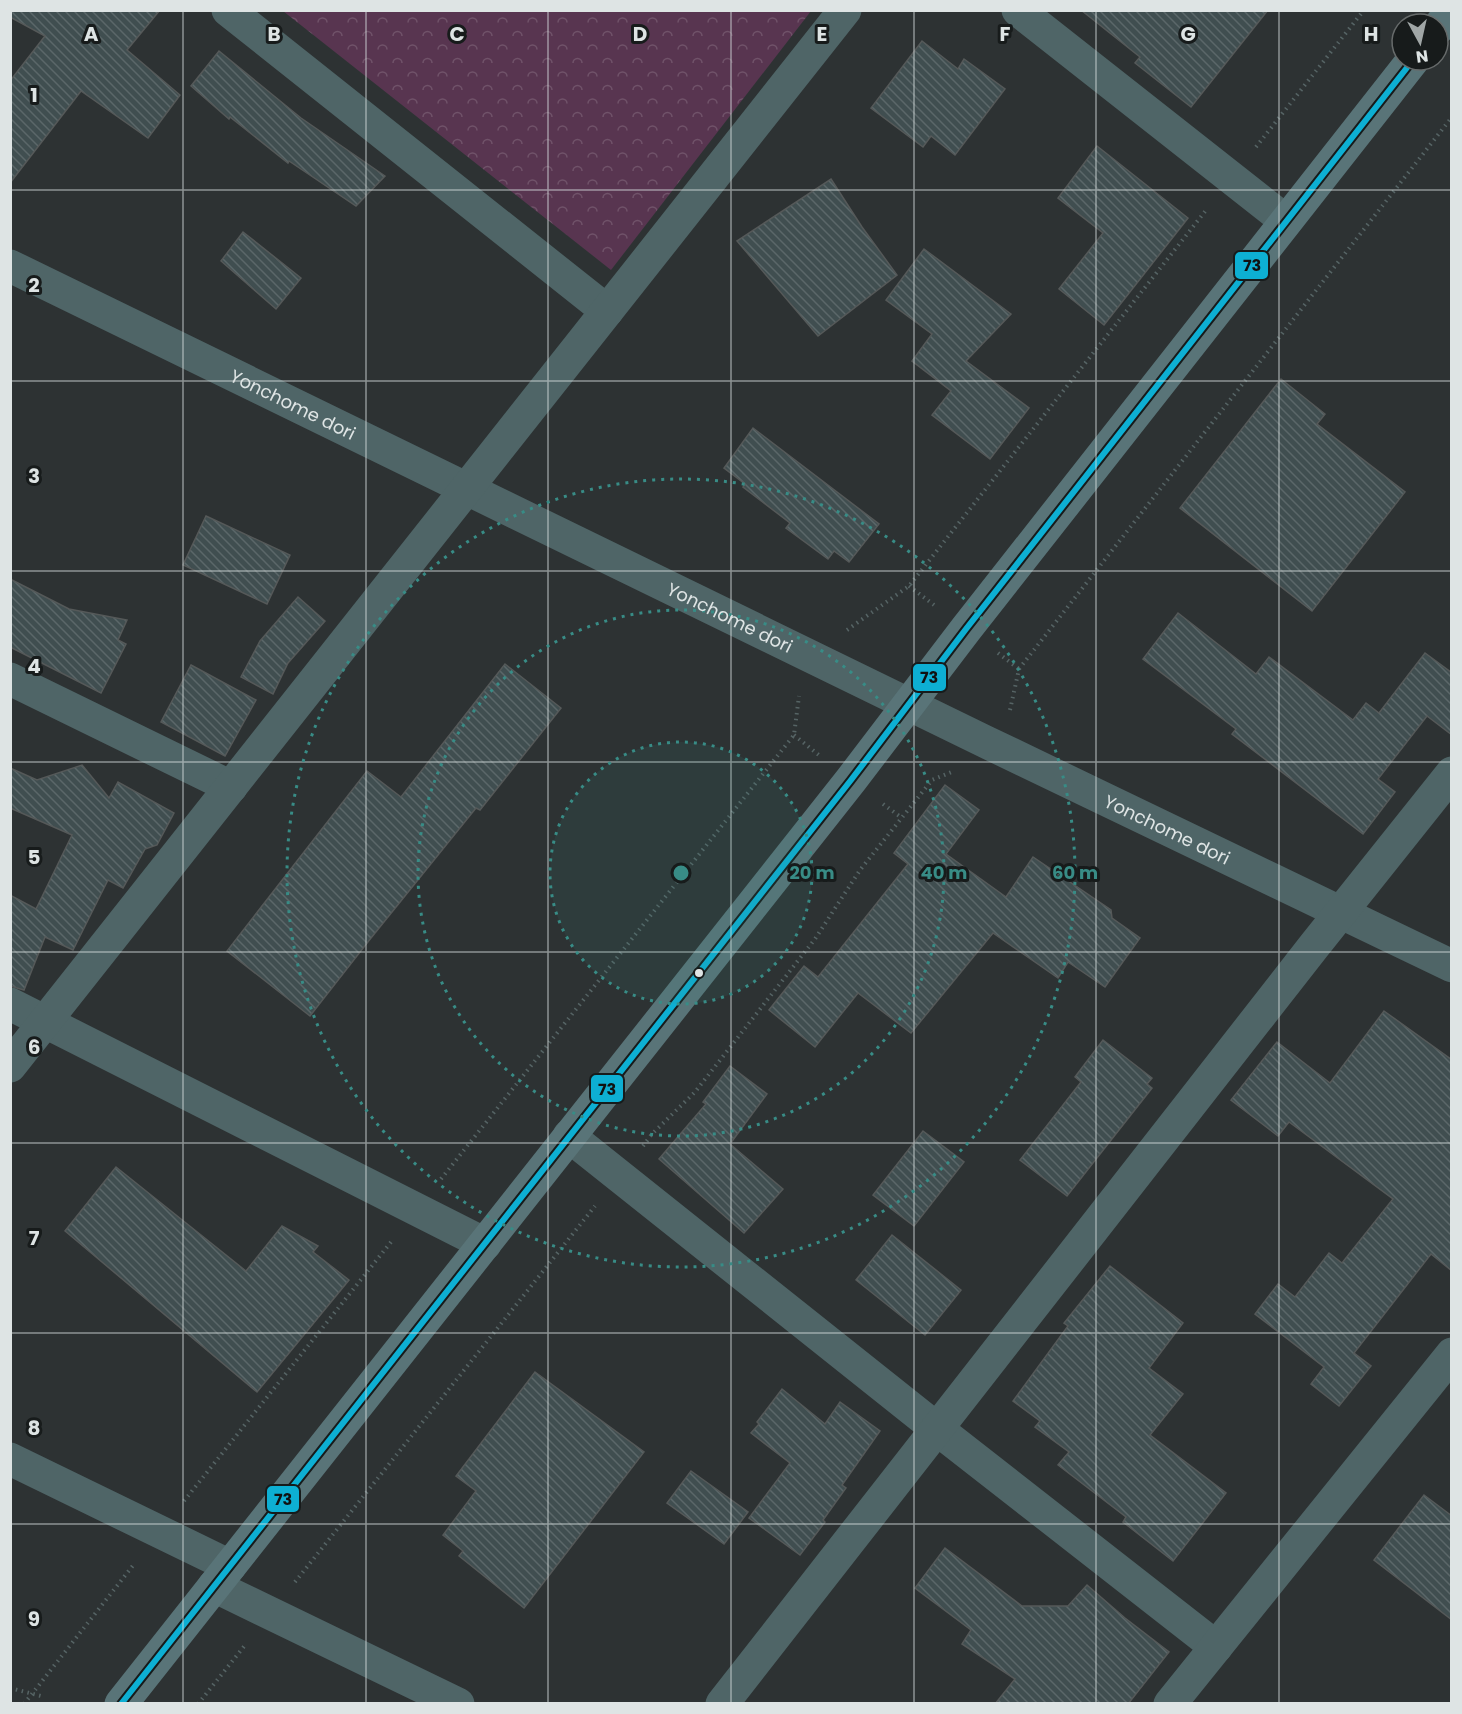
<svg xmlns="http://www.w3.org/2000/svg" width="1462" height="1714" font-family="Poppins,sans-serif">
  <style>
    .park { fill: url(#park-crowns) }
    .building { fill: url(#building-back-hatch); stroke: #555959; stroke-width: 1.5 }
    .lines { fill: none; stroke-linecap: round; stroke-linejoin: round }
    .path { stroke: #566465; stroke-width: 4; stroke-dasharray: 1.5 4.5; stroke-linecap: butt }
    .minor { stroke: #4f6567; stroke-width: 33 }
    .highway { stroke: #597478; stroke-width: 33 }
    .bus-1-casing { stroke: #171b1b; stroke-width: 10 }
    .bus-1 { stroke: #0dafd3; stroke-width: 6 }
    .grid { fill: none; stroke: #dee4e4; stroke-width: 1.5; stroke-opacity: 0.55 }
    .ring { fill: none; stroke: #388c86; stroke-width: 3; stroke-dasharray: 3 6 }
    .bus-dot { fill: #dee4e4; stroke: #171b1b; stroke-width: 2 }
    .labels { text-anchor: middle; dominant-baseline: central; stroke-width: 6; stroke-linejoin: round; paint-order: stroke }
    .street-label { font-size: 18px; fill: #dee4e4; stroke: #171b1b }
    .grid-label { font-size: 20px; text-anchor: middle; font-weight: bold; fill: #dee4e4; stroke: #171b1b; stroke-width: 6; stroke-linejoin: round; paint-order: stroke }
    .centre { fill: #388c86; stroke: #171b1b; stroke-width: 3 }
    .ring-label { font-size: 18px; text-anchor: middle; font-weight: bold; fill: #388c86; stroke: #171b1b; stroke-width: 6; stroke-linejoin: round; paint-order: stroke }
    .line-badge { stroke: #171b1b; stroke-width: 2 }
    .pale-badge-label { font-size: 16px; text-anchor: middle; font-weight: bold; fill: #111 }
  </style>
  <defs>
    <pattern id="park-crowns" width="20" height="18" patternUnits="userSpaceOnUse" patternTransform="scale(1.5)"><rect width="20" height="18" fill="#583550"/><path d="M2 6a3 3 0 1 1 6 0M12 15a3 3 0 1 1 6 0" fill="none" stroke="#705269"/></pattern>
    <pattern id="building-back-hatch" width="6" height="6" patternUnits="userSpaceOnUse" patternTransform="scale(1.5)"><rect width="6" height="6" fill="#404e50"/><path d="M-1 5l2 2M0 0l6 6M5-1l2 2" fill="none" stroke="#5b6769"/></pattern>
  </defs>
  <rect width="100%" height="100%" fill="#2d3233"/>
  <!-- park -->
  <path class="park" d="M283,11H811L611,270Z"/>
  <!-- building -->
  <g class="building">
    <path d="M10,10H160L127,50L180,95L148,138L81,91L10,183V81L45,36L10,17Z"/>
    <path d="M1081,10H1268L1191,107L1135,63L1140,57Z"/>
    <path d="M922,41L958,69L964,59L1005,89L955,155L931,136L923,147L871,108Z"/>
    <path d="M219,51L301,118L385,176L356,206L289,161L288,163L230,117L229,119L191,86Z"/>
    <path d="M1097,146L1188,218L1104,325L1059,289L1103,233L1058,198Z"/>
    <path d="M831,179L862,227L897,275L818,336L737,241Z"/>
    <path d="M243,232L301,278L276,309L221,261Z"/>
    <path d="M924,249L1011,314L966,361L1029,408L990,459L932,415L951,391L912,361L932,334L886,300Z"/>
    <path d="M1281,379L1325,414L1317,424L1405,492L1312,611L1180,508Z"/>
    <path d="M753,428L879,524L849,562L834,551L828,559L786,528L790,523L743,487L745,484L724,468Z"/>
    <path d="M206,516L290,555L267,604L183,565Z"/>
    <path d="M10,579L69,609L127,620L118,640L126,644L101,693L10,647Z"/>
    <path d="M298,597L325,621L288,663L273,694L241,677L260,641Z"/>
    <path d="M1178,613L1256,674L1269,657L1353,720L1366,703L1379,713L1425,653L1452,673V735L1427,716L1378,779L1395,792L1363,834L1232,734L1236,729L1143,659Z"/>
    <path d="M505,664L561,708L480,810L476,808L371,938L310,1016L227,951L367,771L401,797Z"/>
    <path d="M191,665L256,700L225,756L161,722Z"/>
    <path d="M82,765L109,798L118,782L174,813L157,845L145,849L123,888L108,880L73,950L45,937L24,990L10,986V895L36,909L72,835L10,808V768L37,780Z"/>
    <path d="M945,785L979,810L946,854L1006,897L1033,857L1111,910L1112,918L1140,938L1105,987L1068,962L1058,978L993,933L911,1033L858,993L815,1047L769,1010L804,966L818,977L908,864L894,853Z"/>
    <path d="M1384,1011L1452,1060V1271L1431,1254L1354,1353L1371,1366L1339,1406L1311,1384L1324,1367L1255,1314L1278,1284L1295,1297L1329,1253L1342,1263L1393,1199L1289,1122L1278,1136L1231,1100L1277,1042L1330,1083Z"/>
    <path d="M1103,1040L1152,1078L1147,1084L1152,1088L1067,1196L1020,1160L1081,1082L1075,1077Z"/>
    <path d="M730,1066L767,1094L730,1144L783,1189L744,1233L659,1159L706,1104L703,1102Z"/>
    <path d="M923,1131L964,1162L914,1226L873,1195Z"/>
    <path d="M116,1167L246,1271L282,1226L318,1246L313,1252L349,1280L257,1392L65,1231Z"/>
    <path d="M892,1235L961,1290L925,1335L856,1280Z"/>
    <path d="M1110,1266L1183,1323L1149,1368L1183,1394L1150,1435L1226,1493L1173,1561L1123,1522L1126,1517L1058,1465L1069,1452L1035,1427L1040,1421L1013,1401L1068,1326L1064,1323Z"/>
    <path d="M535,1372L644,1452L524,1608L459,1556L463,1551L443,1535L476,1491L456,1476Z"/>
    <path d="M782,1389L825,1424L840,1402L880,1431L842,1485L846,1488L823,1520L825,1522L800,1555L749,1518L790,1463L751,1433L759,1424L757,1422Z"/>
    <path d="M691,1471L748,1512L724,1544L667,1503Z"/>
    <path d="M1424,1495L1452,1516V1620L1374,1560Z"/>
    <path d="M945,1548L1022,1606H1068L1087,1585L1125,1618L1169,1652L1128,1704H995L1015,1679L962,1644L971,1630L915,1588Z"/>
  </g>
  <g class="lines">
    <!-- path -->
    <g class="path">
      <path d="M1256,147L1364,10"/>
      <path d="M909,586L934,605"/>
      <path d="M847,630L909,586L1207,209"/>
      <path d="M998,653L1019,669"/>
      <path d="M1010,710L1019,669L1452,117"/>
      <path d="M794,735L820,756"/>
      <path d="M883,804L902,818"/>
      <path d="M643,1146L652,1134L695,1092L815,939L860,870L932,780L954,771"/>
      <path d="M441,1179L794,735L799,696"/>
      <path d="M184,1501L391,1242"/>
      <path d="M295,1582L595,1206"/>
      <path d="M10,1688L41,1696"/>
      <path d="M24,1704L135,1563"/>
      <path d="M198,1704L246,1644"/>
    </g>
    <!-- minor -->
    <g class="minor">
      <path d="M228,10L607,311"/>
      <path d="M1018,10L1286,221"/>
      <path id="s1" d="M10,266L986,742L1452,966"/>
      <path d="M10,679L231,787"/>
      <path d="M10,1004L485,1244"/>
      <path d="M10,1066L845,10"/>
      <path d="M569,1136L937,1429L1216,1647"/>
      <path d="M10,1459L230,1566"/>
      <path d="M214,1586L458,1704"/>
      <path d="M722,1704L1314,946L1452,773"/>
      <path d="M1170,1704L1452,1354"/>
    </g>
    <!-- highway -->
    <g class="highway">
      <path d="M1438,28L1452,11"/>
      <path d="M121,1704L851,780L966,629L1413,60"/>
    </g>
    <defs>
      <path id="bus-1" d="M121,1704L851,780L966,629L1413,60"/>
    </defs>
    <!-- bus-1 casing -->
    <use href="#bus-1" class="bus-1-casing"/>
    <!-- bus-1 -->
    <use href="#bus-1" class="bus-1"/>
  </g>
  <!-- grid -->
  <path class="grid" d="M183,10V1704M366,10V1704M548,10V1704M731,10V1704M914,10V1704M1096,10V1704M1279,10V1704M10,190H1452M10,381H1452M10,571H1452M10,762H1452M10,952H1452M10,1143H1452M10,1333H1452M10,1524H1452"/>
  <!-- distance rings -->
  <circle cx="681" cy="873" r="131" fill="#388c86" fill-opacity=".12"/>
  <g class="ring">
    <circle cx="681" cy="873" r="131"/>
    <circle cx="681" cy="873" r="263"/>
    <circle cx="681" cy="873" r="394"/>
  </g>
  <!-- markers -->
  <circle class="bus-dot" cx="699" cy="973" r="5"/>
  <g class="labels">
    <!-- street labels -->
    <g class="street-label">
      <text stroke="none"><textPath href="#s1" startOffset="315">Yonchome dori</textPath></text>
      <text stroke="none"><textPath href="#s1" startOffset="801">Yonchome dori</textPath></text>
      <text stroke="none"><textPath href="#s1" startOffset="1287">Yonchome dori</textPath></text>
    </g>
  </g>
  <g class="grid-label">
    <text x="91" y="41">A</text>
    <text x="274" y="41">B</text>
    <text x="457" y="41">C</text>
    <text x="640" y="41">D</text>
    <text x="822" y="41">E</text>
    <text x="1005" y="41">F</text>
    <text x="1188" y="41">G</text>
    <text x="1371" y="41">H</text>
    <text x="34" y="102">1</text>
    <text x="34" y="292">2</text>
    <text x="34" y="483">3</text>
    <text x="34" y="673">4</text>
    <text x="34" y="864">5</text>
    <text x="34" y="1054">6</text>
    <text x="34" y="1245">7</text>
    <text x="34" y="1435">8</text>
    <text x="34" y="1626">9</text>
  </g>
  <circle cx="681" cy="873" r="9" class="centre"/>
  <g class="ring-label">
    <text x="812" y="879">20 m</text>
    <text x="944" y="879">40 m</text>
    <text x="1075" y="879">60 m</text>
  </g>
  <g class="line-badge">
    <rect x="1234" y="251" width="35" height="29" rx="6" fill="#0dafd3"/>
    <rect x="912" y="663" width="35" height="29" rx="6" fill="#0dafd3"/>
    <rect x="590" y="1074" width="34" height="29" rx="6" fill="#0dafd3"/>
    <rect x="266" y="1485" width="34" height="28" rx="6" fill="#0dafd3"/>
  </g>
  <g class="pale-badge-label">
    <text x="1252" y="271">73</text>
    <text x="929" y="683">73</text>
    <text x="607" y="1095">73</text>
    <text x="283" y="1505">73</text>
  </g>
  <!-- border -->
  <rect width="1462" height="1714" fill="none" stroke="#dee4e4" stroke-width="24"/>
  <!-- north arrow -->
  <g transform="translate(1420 42) rotate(172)"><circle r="28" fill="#171b1b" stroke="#676b6b" stroke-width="1.5"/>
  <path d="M0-4.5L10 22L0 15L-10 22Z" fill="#a0a6a6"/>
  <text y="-9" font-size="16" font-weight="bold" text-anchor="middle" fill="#dee4e4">N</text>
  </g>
</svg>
